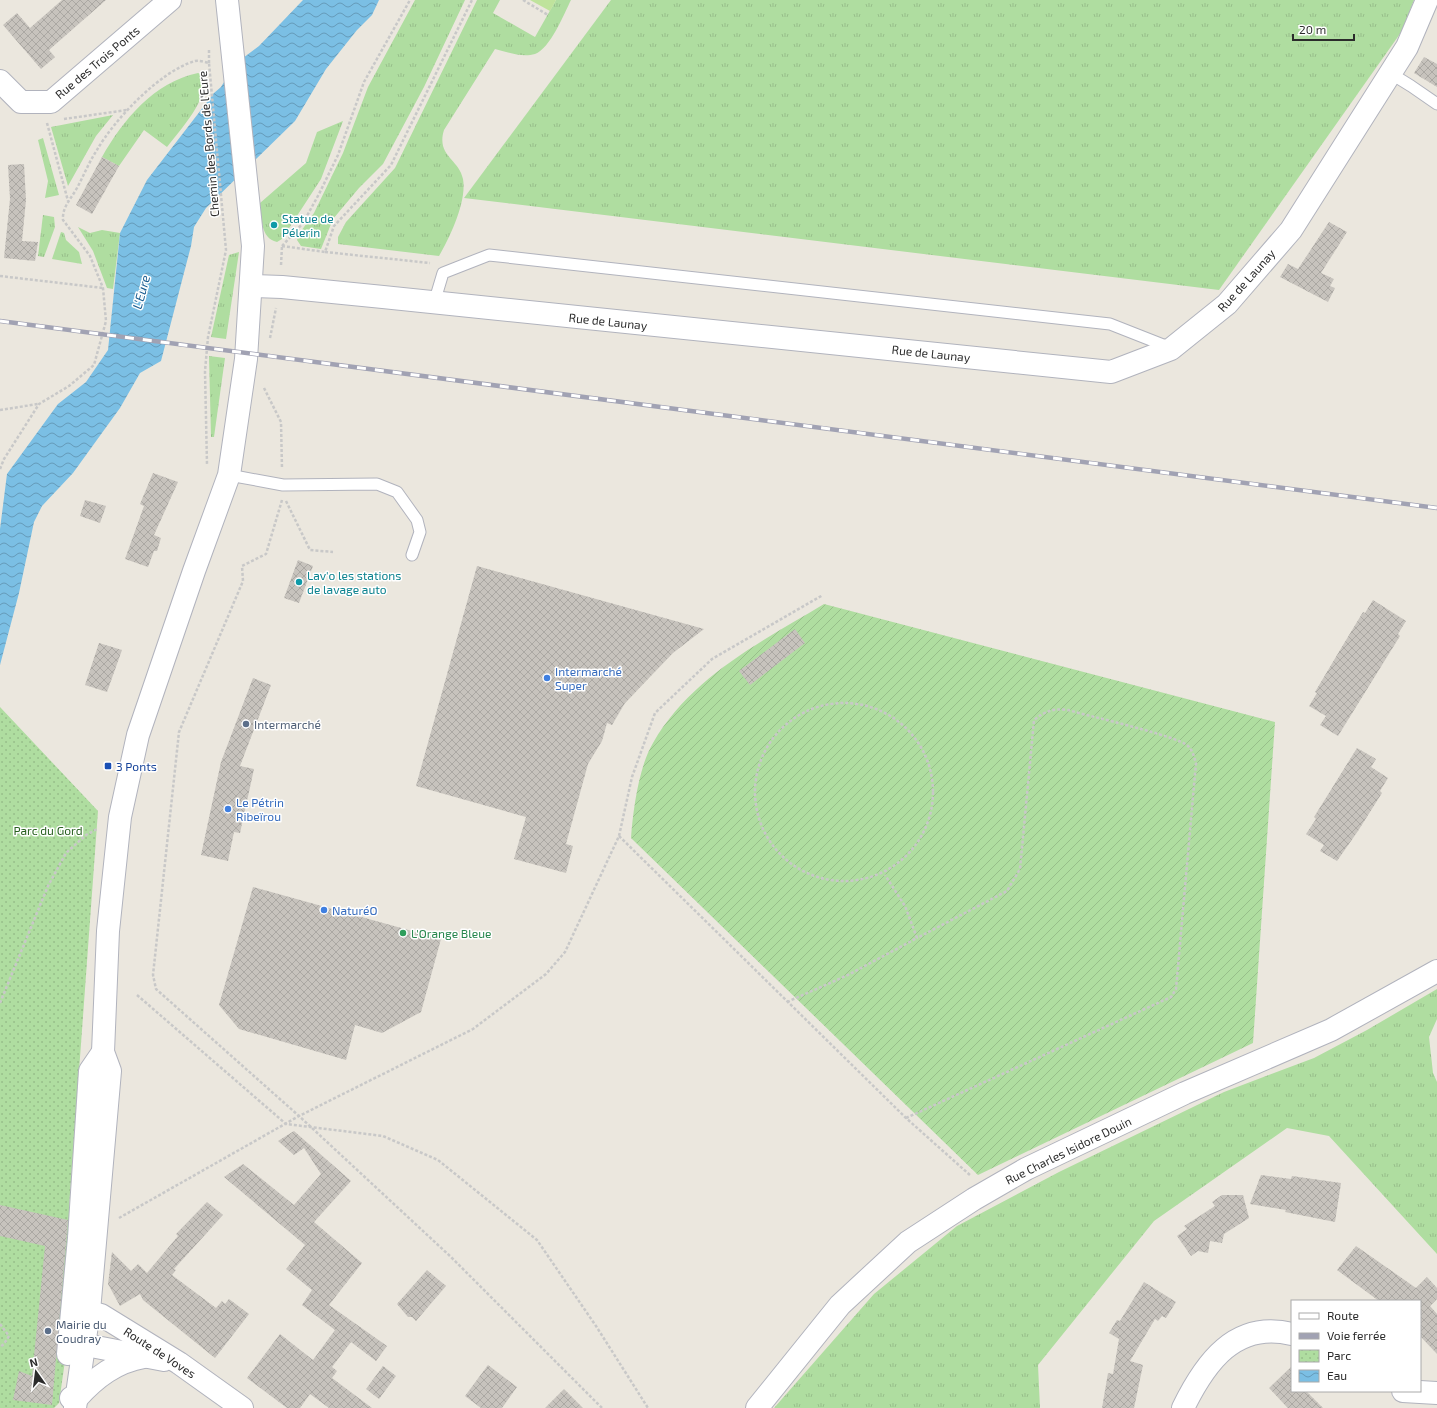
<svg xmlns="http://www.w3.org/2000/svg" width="1437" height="1408" font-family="'Exo 2',sans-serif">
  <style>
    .grass { fill: url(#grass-tufts) }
    .park { fill: url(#park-dots) }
    .garden { fill: url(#garden-furrows) }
    .pitch { fill: #bfe39c }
    .water { fill: url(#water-waves) }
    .building { fill: url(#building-cross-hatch) }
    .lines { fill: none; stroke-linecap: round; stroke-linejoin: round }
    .lane-casing { stroke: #b1b3bd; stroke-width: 13 }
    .street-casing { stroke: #b1b3bd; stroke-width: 24 }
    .secondary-casing { stroke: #b1b3bd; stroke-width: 24 }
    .path { stroke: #c8c8c8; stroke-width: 2.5; stroke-dasharray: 3 2; stroke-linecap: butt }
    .lane { stroke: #fff; stroke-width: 11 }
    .street { stroke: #fff; stroke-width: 22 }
    .secondary { stroke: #fff; stroke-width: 22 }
    .rail-casing { stroke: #a1a2b3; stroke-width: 4.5 }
    .rail { stroke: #fff; stroke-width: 3; stroke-dasharray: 9; stroke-linecap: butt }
    .culture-dot { fill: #0f9aa8; stroke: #fff; stroke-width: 1.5 }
    .shop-dot { fill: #3f7fe0; stroke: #fff; stroke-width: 1.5 }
    .service-dot { fill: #5c6f8a; stroke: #fff; stroke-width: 1.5 }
    .transit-dot { fill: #1a4fb4; stroke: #fff; stroke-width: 1.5 }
    .leisure-dot { fill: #2e9e5b; stroke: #fff; stroke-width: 1.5 }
    .labels { text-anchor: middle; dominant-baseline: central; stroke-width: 3; stroke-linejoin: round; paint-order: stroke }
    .street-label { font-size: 12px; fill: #2b2b2b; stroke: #fff }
    .culture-label { font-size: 12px; fill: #0d838f; stroke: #fff; text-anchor: start }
    .shop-label { font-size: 12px; fill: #366cbe; stroke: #fff; text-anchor: start }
    .service-label { font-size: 12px; fill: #4e5e75; stroke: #fff; text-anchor: start }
    .transit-label { font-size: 12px; fill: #164399; stroke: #fff; text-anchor: start }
    .park-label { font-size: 12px; fill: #296121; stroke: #fff }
    .leisure-label { font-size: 12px; fill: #27864d; stroke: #fff; text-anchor: start }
    .water-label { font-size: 13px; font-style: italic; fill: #1a5d90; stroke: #fff }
  </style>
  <defs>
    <pattern id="grass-tufts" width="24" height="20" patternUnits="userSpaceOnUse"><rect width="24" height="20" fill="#afdda0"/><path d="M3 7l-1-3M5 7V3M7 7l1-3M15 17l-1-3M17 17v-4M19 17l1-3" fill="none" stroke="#97be8a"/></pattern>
    <pattern id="park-dots" width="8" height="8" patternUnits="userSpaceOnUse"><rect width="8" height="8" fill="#afdda0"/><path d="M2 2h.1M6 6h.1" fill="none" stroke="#97be8a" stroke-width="1.8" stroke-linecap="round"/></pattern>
    <pattern id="garden-furrows" width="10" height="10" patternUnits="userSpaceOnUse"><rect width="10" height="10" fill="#afdda0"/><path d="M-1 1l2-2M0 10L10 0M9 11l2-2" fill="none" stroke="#97be8a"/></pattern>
    <pattern id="water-waves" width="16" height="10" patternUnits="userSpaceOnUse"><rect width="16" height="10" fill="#7bbfe4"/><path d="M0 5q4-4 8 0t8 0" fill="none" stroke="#659bb9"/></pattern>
    <pattern id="building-cross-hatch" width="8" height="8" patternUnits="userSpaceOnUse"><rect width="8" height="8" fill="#c7c3bd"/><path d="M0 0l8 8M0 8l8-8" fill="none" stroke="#aba8a3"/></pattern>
  </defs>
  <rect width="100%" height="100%" fill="#ebe7de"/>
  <!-- grass -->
  <g class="grass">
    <path d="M415,0H465L424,87L383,164L359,188L333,219L321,249L301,246L297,240L299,234L314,213L343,153L368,87Z"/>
    <path d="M477,0H500L493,13L535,37L556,0H571C564,14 550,49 535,54C522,58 507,52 495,49L444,130C436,156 459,159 463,179C467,201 450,237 439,256L338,244V237L346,222L395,168Z"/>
    <path d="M611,0H1414L1402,31L1219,290L464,198Z"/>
    <path d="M198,73L203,75C211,97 180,130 167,147L144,130L119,166L102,157C123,120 154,82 198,73Z"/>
    <path d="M113,115L96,136L68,186L51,127Z"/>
    <path d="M343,121L321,179L282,239L277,242C260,238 262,218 260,203L306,163L317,132Z"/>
    <path d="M43,138L59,195L45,198L48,181L38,140Z"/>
    <path d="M43,215L54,217L55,227L44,257L38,256Z"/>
    <path d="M78,227L90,233L102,230L120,233L113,289L107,288L93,251Z"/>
    <path d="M61,232L64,233L66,240L79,252L82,264L52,259Z"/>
    <path d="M239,252L226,339L211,337L229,255Z"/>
    <path d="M209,356L225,358L214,437H211Z"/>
    <path d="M1437,989V1019L1429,1037L1433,1073L1437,1082V1254L1329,1136L1287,1128L1154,1221L1038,1365L1040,1408H774L874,1294L957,1226L1059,1172L1224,1092L1314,1058L1367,1030Z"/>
  </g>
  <!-- park -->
  <path class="park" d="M0,707L98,811L69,1208L86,1213L59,1403L54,1408H0Z"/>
  <!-- garden -->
  <path class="garden" d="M824,604L1275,722L1253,1043L978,1175L631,838C633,810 639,766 653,743C691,677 761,642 824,604Z"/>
  <!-- pitch -->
  <path class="pitch" d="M530,0H556L550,11Z"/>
  <!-- water -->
  <path class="water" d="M303,0H379L372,15L357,30L326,69L295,121L206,208L194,227L191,246L161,361L140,373L120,408L73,473L42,506L34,522L19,593L0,665V529L7,474L58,404L86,382L108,350L120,233L147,180L214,93L221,87L235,64L259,46Z"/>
  <!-- building -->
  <g class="building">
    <path d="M62,0H106L49,50L55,57L41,69L3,25L17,13L30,28Z"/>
    <path d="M1424,57L1437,64V87L1414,73Z"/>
    <path d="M102,157L119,166L92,214L76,205Z"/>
    <path d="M24,164L26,200L22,241L38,242L35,261L4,258L10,199L8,165Z"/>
    <path d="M1329,222L1347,232L1321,273L1334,279L1330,286L1335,288L1328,302L1280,277L1288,264L1298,269Z"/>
    <path d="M153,473L178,482L154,535L161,538L157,551H154L148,567L125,559L144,506L140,504Z"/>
    <path d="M85,500L106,506L100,523L80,516Z"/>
    <path d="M298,560L313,566L299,603L284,598Z"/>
    <path d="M477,566L704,629L673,653L625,703L612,725L607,723L602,741L588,764L566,844L573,846L566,873L514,859L526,817L416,786Z"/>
    <path d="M1373,600L1406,621L1398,634L1400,636L1338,736L1320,725L1326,716L1309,706L1317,693L1315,692L1340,650L1363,612L1365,613Z"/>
    <path d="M795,629L805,643L750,685L739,671Z"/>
    <path d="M99,643L122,650L107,692L85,685Z"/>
    <path d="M253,678L271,685L240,766L254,769L240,833L234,832L228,861L201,855L221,762Z"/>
    <path d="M1357,748L1376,759L1371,767L1388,778L1380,791L1382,793L1358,831L1337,861L1320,851L1324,845L1306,834L1316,819L1314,817Z"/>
    <path d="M253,887L441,939L421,1012L382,1033L355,1025L346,1060L239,1029L219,1005Z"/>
    <path d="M294,1131L351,1181L314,1222L362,1263L329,1305L387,1346L376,1361L351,1342L332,1367L337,1371L332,1378L372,1408H329L310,1394L300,1408H287L247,1378L280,1334L313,1360L335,1330L302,1305L312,1290L286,1269L305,1245L224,1177L243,1164L294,1205L321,1174L304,1148L294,1155L278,1141Z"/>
    <path d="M1261,1175L1291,1179L1292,1176L1341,1183L1335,1222L1285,1212L1286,1210L1250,1204Z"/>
    <path d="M1222,1195H1243L1249,1218L1224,1234L1222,1243L1210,1241L1208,1253L1198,1251L1191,1256L1177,1236L1187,1229L1184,1226L1215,1206L1212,1202Z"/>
    <path d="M207,1202L223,1215L174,1269L176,1270L172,1275L216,1308L222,1301L225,1304L229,1299L249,1314L215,1358L143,1300L140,1294L120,1306L108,1284L112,1252L131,1271L138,1264L147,1273L178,1236L176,1234Z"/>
    <path d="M0,1205L68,1220L52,1405L13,1400L19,1371L32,1376L45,1246L0,1236Z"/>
    <path d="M1356,1246L1416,1288L1427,1277L1437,1288V1299L1430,1306L1437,1314V1354L1420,1336V1301H1379L1337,1270Z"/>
    <path d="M427,1270L446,1286L416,1321L412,1317H408L397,1304Z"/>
    <path d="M1144,1282L1176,1302L1166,1318L1162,1316L1158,1321L1155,1319L1130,1361L1143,1365L1134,1408H1102L1108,1373L1113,1374L1119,1339L1109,1333L1117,1320L1120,1321Z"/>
    <path d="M488,1365L517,1387L502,1408H481L465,1396Z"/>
    <path d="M383,1366L396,1376L379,1399L366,1389Z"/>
    <path d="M1292,1366V1391H1306L1323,1408H1288L1269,1388Z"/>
    <path d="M564,1389L583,1408H545Z"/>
  </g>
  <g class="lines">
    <defs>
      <g id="lane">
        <path d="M1390,73L1411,86L1437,104"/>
        <path d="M434,303L443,273L489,255L1110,324L1171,348"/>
        <path d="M229,475L283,485L377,484L397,492L417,520L420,532L412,555"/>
      </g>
      <g id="street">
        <path d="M0,81L21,102H51L170,0"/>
        <path d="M1403,1391L1437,1393"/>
        <path d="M1183,1408C1205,1363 1235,1320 1292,1334"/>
      </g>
      <g id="secondary">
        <path d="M251,286L282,287L383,297L1111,372L1171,349L1227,304L1291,230L1407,47L1427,0"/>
        <path d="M76,1308L101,1315L179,1363L242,1408"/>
        <path d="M70,1342L164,1360"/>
        <path d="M68,1354L79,1238L90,1071L103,1052"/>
        <path d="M71,1398H77C96,1377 116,1362 144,1357"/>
        <path d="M75,1408L89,1311L110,1071L103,1052L108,931L120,817L138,735L194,571L229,475L246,359L253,246L227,0"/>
        <path d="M757,1408L840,1305L908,1242L974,1199L1026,1169L1185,1093L1331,1030L1437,971"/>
      </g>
    </defs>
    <!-- lane casing -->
    <use href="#lane" class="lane-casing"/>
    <!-- street casing -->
    <use href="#street" class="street-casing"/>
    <!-- secondary casing -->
    <use href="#secondary" class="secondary-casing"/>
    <!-- path -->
    <g class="path">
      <path d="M523,0L548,15"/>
      <path d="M209,50V63"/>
      <path d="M64,119L127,110"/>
      <path d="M47,123L68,201"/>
      <path d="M282,246L325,252L334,226L391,165L472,0"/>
      <path d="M282,246L303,223L319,194L338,155L364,82L410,0"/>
      <path d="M325,252L430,263"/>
      <path d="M281,265L282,246"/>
      <path d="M0,276L103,288"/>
      <path d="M270,338L276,308"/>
      <path d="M264,388L281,422L282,469"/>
      <path d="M0,410L38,404"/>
      <path d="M0,469L4,459L39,404L69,386L94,365L106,321L103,288L90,256L63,220C62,207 71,199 77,188C84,175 89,162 97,150C114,120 160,71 195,61C199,60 205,62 209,63L226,250L208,337L205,371L207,465"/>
      <path d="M282,500L266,554L242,566L243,581L179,732L153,975L156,989L299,1116L451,1257L602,1408"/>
      <path d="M286,501L310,550L333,552"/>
      <circle cx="844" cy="792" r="89"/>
      <path d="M619,836L906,1118L971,1176"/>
      <path d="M137,995L286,1124L383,1136L438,1160L537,1240L596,1326L648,1408"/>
      <path d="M787,1002L848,975L917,938L905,906L885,875"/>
      <path d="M0,1003L48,886L66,853L86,835L97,829"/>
      <path d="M906,1118L1171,997L1176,989L1196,763C1194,757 1193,751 1188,746C1178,736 1088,716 1068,710C1054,708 1045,711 1034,720L1020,869L1007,891L917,938"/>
      <path d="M119,1218L299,1116L473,1029L546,974L565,952L619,836L632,777L655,713L712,659L823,595"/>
      <path d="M0,1324L9,1336L4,1344L0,1347"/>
    </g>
    <!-- lane -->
    <use href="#lane" class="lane"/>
    <!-- street -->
    <use href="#street" class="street"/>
    <!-- secondary -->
    <use href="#secondary" class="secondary"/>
    <defs>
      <path id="rail" d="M0,321L1437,508"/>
    </defs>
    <!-- rail casing -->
    <use href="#rail" class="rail-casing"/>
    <!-- rail -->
    <use href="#rail" class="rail"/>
  </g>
  <!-- markers -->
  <g class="culture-dot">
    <circle cx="274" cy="225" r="4"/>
    <circle cx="299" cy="582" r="4"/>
  </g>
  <g class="shop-dot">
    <circle cx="547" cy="678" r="4"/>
    <circle cx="228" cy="809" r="4"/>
    <circle cx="324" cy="910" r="4"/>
  </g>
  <g class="service-dot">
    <circle cx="246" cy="724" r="4"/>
    <circle cx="48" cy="1331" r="4"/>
  </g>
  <rect class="transit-dot" x="104" y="762" width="8" height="8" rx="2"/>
  <circle class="leisure-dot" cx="403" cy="933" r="4"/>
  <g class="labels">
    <!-- street labels -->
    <g class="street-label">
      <text transform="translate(97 62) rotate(-40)">Rue des Trois Ponts</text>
      <text transform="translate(208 144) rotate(-95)">Chemin des Bords de l'Eure</text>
      <text transform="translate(1246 280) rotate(-48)">Rue de Launay</text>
      <text transform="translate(608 321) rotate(6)">Rue de Launay</text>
      <text transform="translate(931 353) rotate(6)">Rue de Launay</text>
      <text transform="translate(1068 1150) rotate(-26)">Rue Charles Isidore Douin</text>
      <text transform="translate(160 1352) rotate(33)">Route de Voves</text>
    </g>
    <!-- culture labels -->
    <g class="culture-label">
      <text x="282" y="218">Statue de<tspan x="282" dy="14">Pélerin</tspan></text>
      <text x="307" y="575">Lav'o les stations<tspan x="307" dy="14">de lavage auto</tspan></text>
    </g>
    <!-- shop labels -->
    <g class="shop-label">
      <text x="555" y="671">Intermarché<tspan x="555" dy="14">Super</tspan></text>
      <text x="236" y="802">Le Pétrin<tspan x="236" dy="14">Ribeïrou</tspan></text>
      <text x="332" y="910">NaturéO</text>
    </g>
    <!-- service labels -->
    <g class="service-label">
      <text x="254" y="724">Intermarché</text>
      <text x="56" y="1324">Mairie du<tspan x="56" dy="14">Coudray</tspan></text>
    </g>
    <!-- transit labels -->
    <g class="transit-label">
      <text x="116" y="766">3 Ponts</text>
    </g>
    <!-- park labels -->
    <g class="park-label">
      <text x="48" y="830">Parc du Gord</text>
    </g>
    <!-- leisure labels -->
    <g class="leisure-label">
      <text x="411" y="933">L'Orange Bleue</text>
    </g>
    <!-- water labels -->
    <g class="water-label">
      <text transform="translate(141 292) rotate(-75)">L'Eure</text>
    </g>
  </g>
  <!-- legend -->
  <rect x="1291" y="1300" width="130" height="92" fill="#ffffff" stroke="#aaaaaa"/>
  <rect x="1299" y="1313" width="20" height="6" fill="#ffffff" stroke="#aaaaaa"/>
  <text x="1327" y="1320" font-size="12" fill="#2b2b2b">Route</text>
  <rect x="1299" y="1333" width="20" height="6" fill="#a1a2b3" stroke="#aaaaaa"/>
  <text x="1327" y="1340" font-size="12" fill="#2b2b2b">Voie ferrée</text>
  <rect x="1299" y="1350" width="20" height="12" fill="url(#park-dots)" stroke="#aaaaaa"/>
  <text x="1327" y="1360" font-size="12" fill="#2b2b2b">Parc</text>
  <rect x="1299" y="1370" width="20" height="12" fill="url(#water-waves)" stroke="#aaaaaa"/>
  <text x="1327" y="1380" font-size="12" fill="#2b2b2b">Eau</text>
  <!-- north arrow -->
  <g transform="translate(36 1372) rotate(346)" stroke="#ffffff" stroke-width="3" paint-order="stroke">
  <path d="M0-3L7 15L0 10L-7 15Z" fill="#2b2b2b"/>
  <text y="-6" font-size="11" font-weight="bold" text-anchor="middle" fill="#2b2b2b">N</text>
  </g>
  <!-- scale -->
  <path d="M1293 34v6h61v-6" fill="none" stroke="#2b2b2b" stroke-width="2"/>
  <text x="1299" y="34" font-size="12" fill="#2b2b2b" stroke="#ffffff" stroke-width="3" paint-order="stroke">20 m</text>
</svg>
